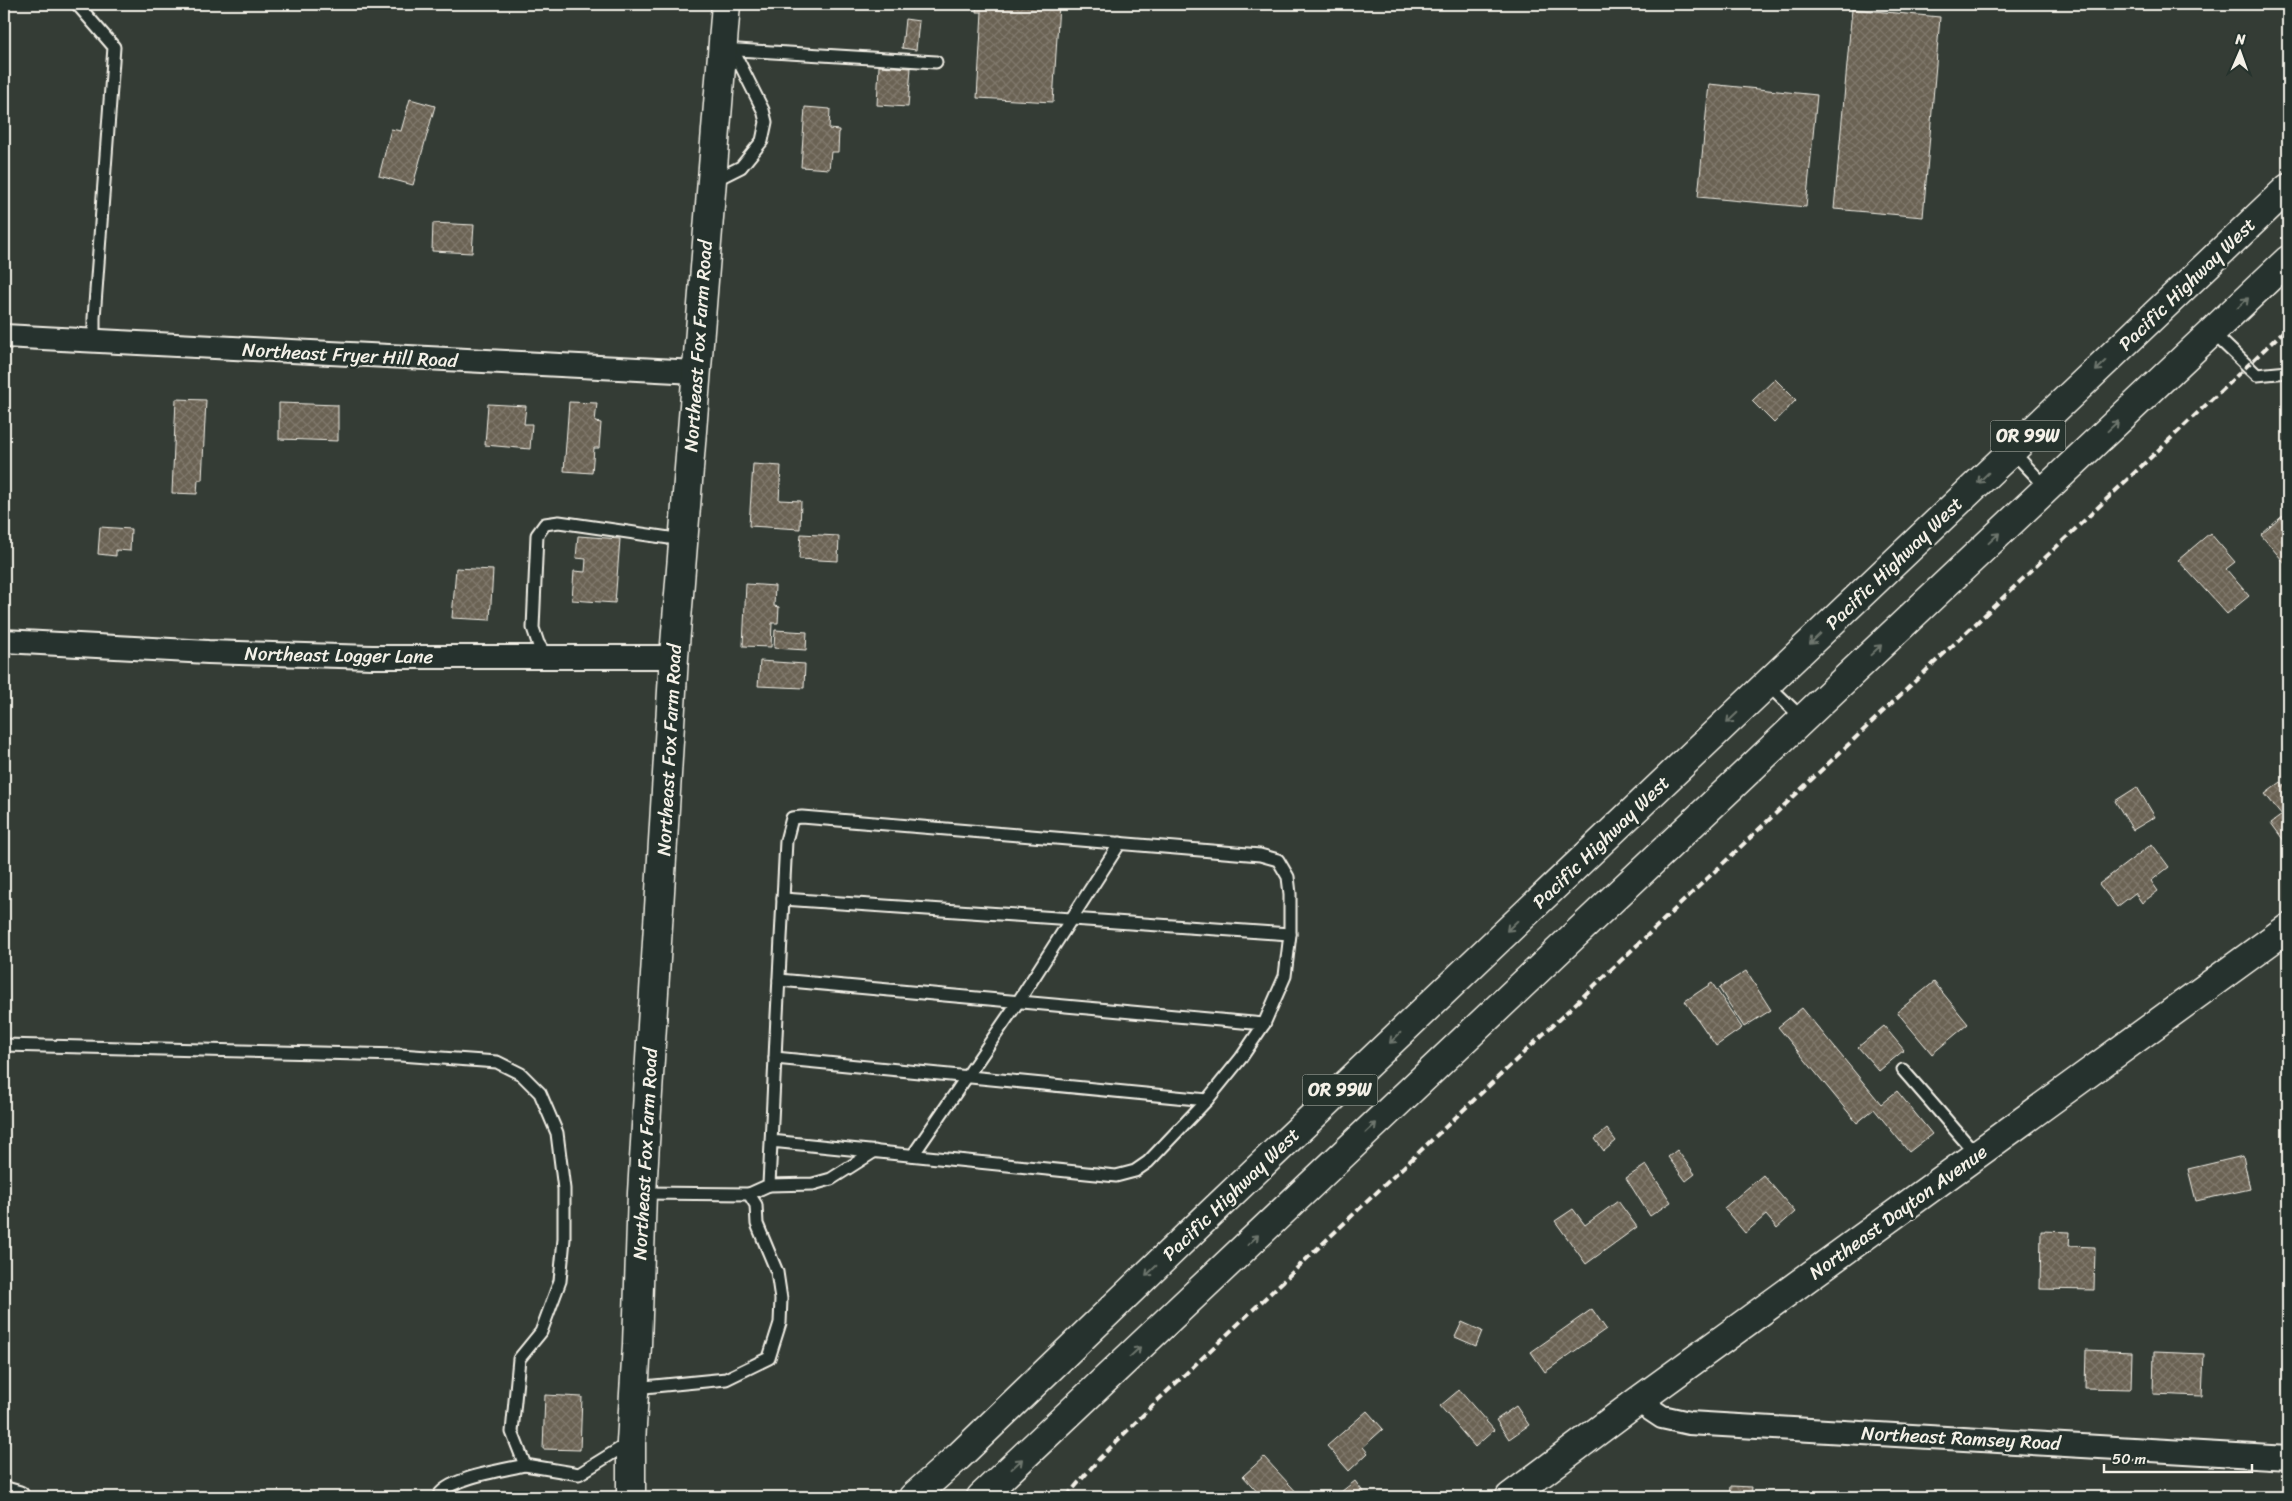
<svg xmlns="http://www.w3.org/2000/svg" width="2292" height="1501" font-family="Sriracha,sans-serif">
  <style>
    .building { fill: url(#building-cross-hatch); stroke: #f4f1e8 }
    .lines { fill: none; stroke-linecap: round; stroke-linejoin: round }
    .lane-casing { stroke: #f4f1e8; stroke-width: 15 }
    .street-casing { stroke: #f4f1e8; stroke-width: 26 }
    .secondary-casing { stroke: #f4f1e8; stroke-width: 31 }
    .primary-casing { stroke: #f4f1e8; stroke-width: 31 }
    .lane { stroke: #26332d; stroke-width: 11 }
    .street { stroke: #26332d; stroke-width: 22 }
    .secondary { stroke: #26332d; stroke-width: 28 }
    .primary { stroke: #26332d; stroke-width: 28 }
    .rail { stroke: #f4f1e8; stroke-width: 4; stroke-dasharray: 8 4; stroke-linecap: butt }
    .oneway { stroke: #6e766e }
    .labels { text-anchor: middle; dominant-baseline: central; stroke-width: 5; stroke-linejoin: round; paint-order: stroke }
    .shield { fill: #26332d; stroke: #b6b8b0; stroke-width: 1 }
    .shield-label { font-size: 18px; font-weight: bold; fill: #f4f1e8 }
    .street-label { font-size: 19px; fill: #f4f1e8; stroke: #26332d }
  </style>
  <defs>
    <pattern id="building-cross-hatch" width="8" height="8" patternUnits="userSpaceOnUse" patternTransform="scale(1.25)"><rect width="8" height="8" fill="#6a6253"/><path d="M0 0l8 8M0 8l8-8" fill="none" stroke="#80796c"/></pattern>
  </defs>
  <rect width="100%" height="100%" fill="#343c35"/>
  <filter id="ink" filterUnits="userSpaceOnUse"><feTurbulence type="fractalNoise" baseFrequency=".02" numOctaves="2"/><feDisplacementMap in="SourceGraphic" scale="10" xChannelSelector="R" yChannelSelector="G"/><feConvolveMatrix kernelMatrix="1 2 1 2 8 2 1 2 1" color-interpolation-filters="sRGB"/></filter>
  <g filter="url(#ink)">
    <!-- building -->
    <g class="building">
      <path d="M977,4H1059L1053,102L977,98L982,12H976Z"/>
      <path d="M1852,9L1940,17L1923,217L1834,209Z"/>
      <path d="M905,19L919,21L916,50L902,48Z"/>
      <path d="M879,66L911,68L908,107L877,105Z"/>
      <path d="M1709,84L1817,95L1806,207L1698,197Z"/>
      <path d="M410,99L435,106L413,185L379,176L391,129L401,131Z"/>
      <path d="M805,107L830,109L829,129L839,130L838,152H831L829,169L801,167Z"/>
      <path d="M433,223L474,225L472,253L432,251Z"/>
      <path d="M1775,379L1796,400L1774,423L1752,401Z"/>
      <path d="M176,399L206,400L202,480H198L197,494L172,493Z"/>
      <path d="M569,402L597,403L595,422L601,423L599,448H594L592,473L564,471Z"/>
      <path d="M279,403L338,405V441L279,439Z"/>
      <path d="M488,404L526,406L524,424H532L530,449L485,445Z"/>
      <path d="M753,464L781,466L779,500L801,501L800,529L749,526Z"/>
      <path d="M2288,511V567L2261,535Z"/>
      <path d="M100,527L131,529L130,551L116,550V556L98,554Z"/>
      <path d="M2210,533L2235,562L2226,569L2249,596L2227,614L2178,560Z"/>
      <path d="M801,534L839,536L838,561L799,559Z"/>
      <path d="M578,536L620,539L615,603L572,600L574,571L585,572L586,559L576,558Z"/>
      <path d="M456,568L493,570L490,620L452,618Z"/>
      <path d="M746,584L775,586L774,606L779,607L778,623H772L771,647L743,646Z"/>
      <path d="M775,630L807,632L806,650L774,648Z"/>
      <path d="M760,661L805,664L804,688L758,686Z"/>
      <path d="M2281,782L2288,790L2287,845L2271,823L2282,815L2265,794Z"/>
      <path d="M2137,787L2155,817L2133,830L2115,801Z"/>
      <path d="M2152,844L2169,867L2151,881L2158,891L2142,903L2135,893L2117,907L2099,884Z"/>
      <path d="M1746,971L1771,1010L1744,1027L1719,988Z"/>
      <path d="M1934,982L1968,1024L1932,1054L1897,1012Z"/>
      <path d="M1712,983L1742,1028L1716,1046L1685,1001Z"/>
      <path d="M1802,1008L1881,1104L1897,1091L1932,1134L1909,1152L1874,1109L1857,1123L1778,1027Z"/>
      <path d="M1884,1026L1904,1050L1879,1071L1858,1047Z"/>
      <path d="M1607,1129L1616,1141L1604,1151L1595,1139Z"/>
      <path d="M1677,1150L1695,1174L1686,1181L1668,1157Z"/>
      <path d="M2243,1156L2250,1189L2196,1201L2188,1169Z"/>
      <path d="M1646,1165L1671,1202L1650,1216L1626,1178Z"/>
      <path d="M1763,1175L1795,1212L1777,1228L1766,1215L1745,1233L1724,1208Z"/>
      <path d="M1618,1201L1637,1227L1586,1264L1555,1221L1573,1209L1585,1225Z"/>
      <path d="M2041,1231L2070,1232L2069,1246L2095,1247L2094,1290L2040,1289Z"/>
      <path d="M1592,1309L1606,1329L1545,1372L1531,1352Z"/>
      <path d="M1462,1322L1482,1331L1476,1346L1455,1337Z"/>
      <path d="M2086,1350L2132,1352L2131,1389L2085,1388Z"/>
      <path d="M2154,1352L2204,1354L2202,1396L2153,1394Z"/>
      <path d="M1459,1390L1494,1430L1475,1447L1440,1406Z"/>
      <path d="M545,1395L582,1397L580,1450L543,1449Z"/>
      <path d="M1516,1406L1529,1425L1509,1439L1496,1420Z"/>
      <path d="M1367,1411L1383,1429L1363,1447L1368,1453L1349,1471L1327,1446Z"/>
      <path d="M1264,1457L1301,1497H1257L1260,1495L1243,1476Z"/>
      <path d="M1355,1481L1367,1497H1338L1337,1495Z"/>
      <path d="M1731,1486L1752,1487L1751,1497H1730Z"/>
      <path d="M2175,1493L2242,1497H2174Z"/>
    </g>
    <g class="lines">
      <defs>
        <g id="lane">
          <path d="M77,4L114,47L94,318V342"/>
          <path d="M722,49L936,62"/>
          <path d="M713,181L741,167L762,141L766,122L763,110L733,50"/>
          <path d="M2212,332L2257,375L2288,372"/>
          <path d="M2012,451L2047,488"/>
          <path d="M547,657L538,643L533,628L537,535L545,524L559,522L683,540"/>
          <path d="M1767,684L1803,719"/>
          <path d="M783,899L1290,934"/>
          <path d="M779,980L1264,1024"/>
          <path d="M4,1045L400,1055L497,1062L521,1074L540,1093L557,1133L564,1189V1239L560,1281L541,1332L519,1359L512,1432L525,1465L579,1474L629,1443"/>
          <path d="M775,1058L1207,1100"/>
          <path d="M1903,1070L1976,1154"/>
          <path d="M913,1155L1018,1002L1120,843"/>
          <path d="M769,1185L813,1184L831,1179L875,1151"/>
          <path d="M749,1194L769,1185C774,1070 780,956 786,841L792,818L802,817L1260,855L1278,860L1288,877L1290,894V934L1285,976L1264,1024L1241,1058L1207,1100L1148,1162L1135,1171L1116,1176L771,1141"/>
          <path d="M634,1388L726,1379L769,1358L780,1323L781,1299L777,1272L757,1224L756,1205L749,1194L642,1193"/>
          <path d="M438,1497C446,1478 505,1470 525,1465"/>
        </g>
        <g id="street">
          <path d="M4,336L696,372"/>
          <path d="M4,641L208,652L372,657H674"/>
          <path d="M1638,1401L1662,1417L1689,1423L2288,1458"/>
          <path d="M4,1493L18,1497"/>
        </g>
        <g id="secondary">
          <path d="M631,1497V1442L637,1345L642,1193L674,657L726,4"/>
          <path d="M1510,1497L1638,1401L2288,928"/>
        </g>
        <g id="primary">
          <path d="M913,1497L958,1457L1207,1217L2288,188"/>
          <path d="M981,1497L2288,260"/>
        </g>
      </defs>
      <!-- lane casing -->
      <use href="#lane" class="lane-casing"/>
      <!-- street casing -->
      <use href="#street" class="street-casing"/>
      <!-- secondary casing -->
      <use href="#secondary" class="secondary-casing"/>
      <!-- primary casing -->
      <use href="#primary" class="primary-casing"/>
      <!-- lane -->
      <use href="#lane" class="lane"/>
      <!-- street -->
      <use href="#street" class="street"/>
      <!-- secondary -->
      <use href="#secondary" class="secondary"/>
      <!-- primary -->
      <use href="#primary" class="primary"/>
      <!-- rail -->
      <path class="rail" d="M1066,1497L1099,1459L1158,1400L2288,327"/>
    </g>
    <!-- one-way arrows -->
    <defs><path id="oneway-shaft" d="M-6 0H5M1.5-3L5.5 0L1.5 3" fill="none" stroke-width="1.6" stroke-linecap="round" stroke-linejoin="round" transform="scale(1.25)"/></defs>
    <g class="oneway">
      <use href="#oneway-shaft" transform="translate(2243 303) rotate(-43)"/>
      <use href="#oneway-shaft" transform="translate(2101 366) rotate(136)"/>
      <use href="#oneway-shaft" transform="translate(2113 426) rotate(-43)"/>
      <use href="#oneway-shaft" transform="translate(1983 478) rotate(136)"/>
      <use href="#oneway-shaft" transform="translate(1994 538) rotate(-43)"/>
      <use href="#oneway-shaft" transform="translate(1815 639) rotate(136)"/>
      <use href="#oneway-shaft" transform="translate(1876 650) rotate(-43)"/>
      <use href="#oneway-shaft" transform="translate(1732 718) rotate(136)"/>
      <use href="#oneway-shaft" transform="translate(1512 926) rotate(136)"/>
      <use href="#oneway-shaft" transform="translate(1395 1038) rotate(136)"/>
      <use href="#oneway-shaft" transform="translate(1371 1128) rotate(-43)"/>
      <use href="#oneway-shaft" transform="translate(1253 1240) rotate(-43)"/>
      <use href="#oneway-shaft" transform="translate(1151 1271) rotate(136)"/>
      <use href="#oneway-shaft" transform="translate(1135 1352) rotate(-43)"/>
      <use href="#oneway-shaft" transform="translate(1017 1464) rotate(-43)"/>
    </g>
  </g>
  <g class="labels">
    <!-- shield labels -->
    <g class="shield">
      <rect x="1990.5" y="420.5" width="75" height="31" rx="4"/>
      <rect x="1302.5" y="1074.5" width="75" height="31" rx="4"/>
    </g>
    <g class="shield-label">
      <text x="2028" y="436">OR 99W</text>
      <text x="1340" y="1090">OR 99W</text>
    </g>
    <!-- street labels -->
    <g class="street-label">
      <text transform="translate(2187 284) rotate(-44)">Pacific Highway West</text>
      <text transform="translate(698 346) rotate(-86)">Northeast Fox Farm Road</text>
      <text transform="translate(350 355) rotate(3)">Northeast Fryer Hill Road</text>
      <text transform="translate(1894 563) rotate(-44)">Pacific Highway West</text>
      <text transform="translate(339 655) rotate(1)">Northeast Logger Lane</text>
      <text transform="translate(669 750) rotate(-87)">Northeast Fox Farm Road</text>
      <text transform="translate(1601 842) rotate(-44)">Pacific Highway West</text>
      <text transform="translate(645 1154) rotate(-87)">Northeast Fox Farm Road</text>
      <text transform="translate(1231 1194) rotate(-44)">Pacific Highway West</text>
      <text transform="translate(1898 1212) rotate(-36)">Northeast Dayton Avenue</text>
      <text transform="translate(1961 1438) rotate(3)">Northeast Ramsey Road</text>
    </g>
  </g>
  <!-- margin -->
  <rect width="2292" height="1501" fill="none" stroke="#26332d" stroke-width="20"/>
  <rect x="10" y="10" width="2272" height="1481" fill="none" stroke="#f4f1e8" stroke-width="2" filter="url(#ink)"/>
  <!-- north arrow -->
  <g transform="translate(2240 52) rotate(2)" stroke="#26332d" stroke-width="4" paint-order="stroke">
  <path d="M0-4L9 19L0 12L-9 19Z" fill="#f4f1e8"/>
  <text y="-8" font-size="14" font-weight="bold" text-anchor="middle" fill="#f4f1e8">N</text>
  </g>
  <!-- scale -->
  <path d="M2104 1464v8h148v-8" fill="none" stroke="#f4f1e8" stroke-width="2.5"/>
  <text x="2112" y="1464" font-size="15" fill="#f4f1e8" stroke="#26332d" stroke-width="4" paint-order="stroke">50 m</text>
</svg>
